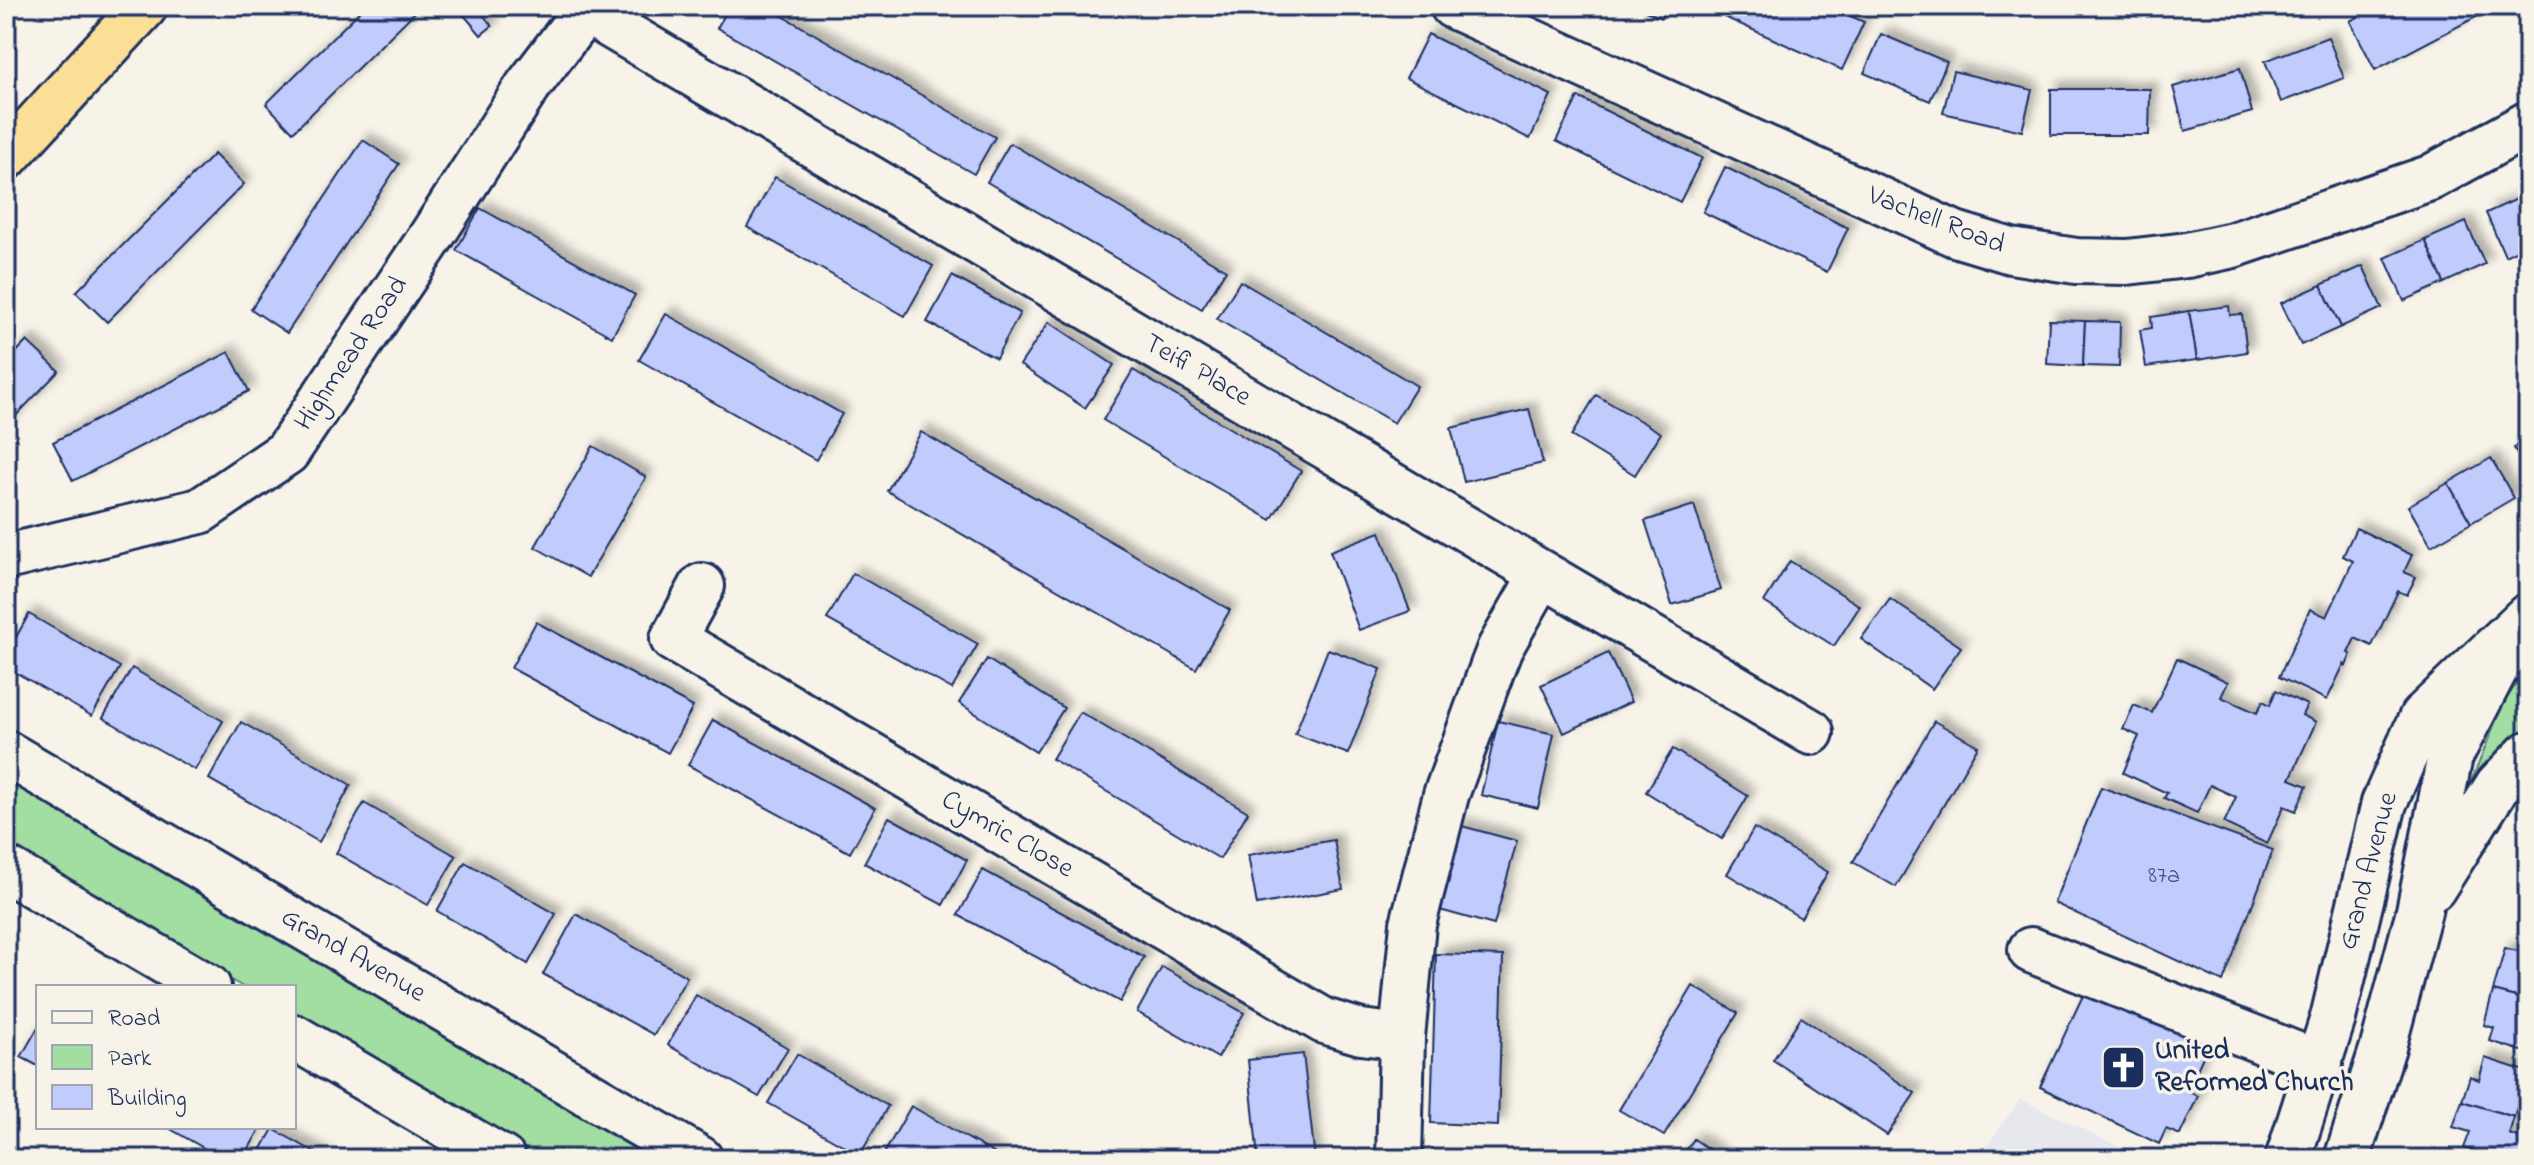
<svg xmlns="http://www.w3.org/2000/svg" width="2534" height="1165" font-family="'Indie Flower',sans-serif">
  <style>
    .built { fill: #e7e7ee }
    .green { fill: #a2dda2; stroke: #5e8680; stroke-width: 2 }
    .building { fill: #c1cbfc; stroke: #1b2f5e; stroke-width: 2; filter: url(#shadow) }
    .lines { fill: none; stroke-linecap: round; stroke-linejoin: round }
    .minor-casing { stroke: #1b2f5e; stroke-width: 50 }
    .highway-casing { stroke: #1b2f5e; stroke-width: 50 }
    .minor { stroke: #f7f3e8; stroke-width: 44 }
    .highway { stroke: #fbdf96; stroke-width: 44 }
    .labels { text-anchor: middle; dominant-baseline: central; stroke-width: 7; stroke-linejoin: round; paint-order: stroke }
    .number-label { font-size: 24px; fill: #445686 }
    .street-label { font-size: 28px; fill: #1b2f5e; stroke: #f7f3e8 }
    .poi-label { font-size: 28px; font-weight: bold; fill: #1b2f5e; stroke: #f7f3e8; text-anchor: start }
  </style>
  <defs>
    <filter id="shadow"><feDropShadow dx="7" dy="-7" stdDeviation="4" flood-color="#0004"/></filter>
  </defs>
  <rect width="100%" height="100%" fill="#f7f3e8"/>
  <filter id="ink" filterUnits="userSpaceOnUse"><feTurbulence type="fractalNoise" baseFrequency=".0125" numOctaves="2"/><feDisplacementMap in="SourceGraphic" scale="16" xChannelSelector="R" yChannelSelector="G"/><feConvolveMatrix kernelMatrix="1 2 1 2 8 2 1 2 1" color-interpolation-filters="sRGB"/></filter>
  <g filter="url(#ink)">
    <!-- built -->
    <path class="built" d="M2020,1099L2146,1159H1978Z"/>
    <!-- green -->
    <g class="green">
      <path d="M2528,667V727L2465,796L2503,704Z"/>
      <path d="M6,775L668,1159H537L294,1017V987H243L6,848Z"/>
    </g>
    <!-- building -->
    <g class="building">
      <path d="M365,6H421L293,132L266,104Z"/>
      <path d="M460,6H476L492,26L481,35L458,8Z"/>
      <path d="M730,6H765L995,137L974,174L717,28Z"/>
      <path d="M1633,6H1667L1662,18Z"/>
      <path d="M1700,6H1828L1864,22L1842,70Z"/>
      <path d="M2379,6H2497L2375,70L2350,21Z"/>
      <path d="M1428,34L1551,95L1530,139L1406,78Z"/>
      <path d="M1881,34L1947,62L1930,101L1864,73Z"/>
      <path d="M2328,37L2344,78L2281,102L2265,61Z"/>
      <path d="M2240,68L2252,112L2185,131L2173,87Z"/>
      <path d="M1953,71L2032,90L2022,131L1943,113Z"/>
      <path d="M2051,89H2150L2149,135H2051Z"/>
      <path d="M1578,97L1702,158L1680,202L1556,141Z"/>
      <path d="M363,140L399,164L287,333L251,309Z"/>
      <path d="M1010,143L1226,270L1202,309L987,182Z"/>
      <path d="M214,154L244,184L107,322L76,292Z"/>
      <path d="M1725,167L1848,228L1827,272L1703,212Z"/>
      <path d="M775,177L933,266L905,316L747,227Z"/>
      <path d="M2526,195L2528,245L2505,256L2486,213Z"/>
      <path d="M480,208L635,295L612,337L456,250Z"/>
      <path d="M2466,222L2485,264L2444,283L2425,240Z"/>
      <path d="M2425,240L2444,283L2404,301L2385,258Z"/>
      <path d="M2363,266L2382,308L2341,327L2321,285Z"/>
      <path d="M952,276L1020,313L996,358L927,322Z"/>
      <path d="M1240,281L1417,386L1394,423L1217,319Z"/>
      <path d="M2321,285L2341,327L2301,345L2281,303Z"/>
      <path d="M2229,306L2230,315L2242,314L2247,352L2197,360L2189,311Z"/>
      <path d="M2189,311L2197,360L2146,367L2140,330L2152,328L2151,317Z"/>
      <path d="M666,314L842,414L816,460L639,360Z"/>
      <path d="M2049,320L2085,321L2083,366L2047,364Z"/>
      <path d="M2085,321L2120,322L2119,367L2083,366Z"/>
      <path d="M1049,322L1114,365L1085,408L1020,365Z"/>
      <path d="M27,341L59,371L6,426V363Z"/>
      <path d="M229,352L249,391L73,481L53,442Z"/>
      <path d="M1133,370L1301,471L1271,520L1103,420Z"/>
      <path d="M1596,395L1661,433L1635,475L1571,436Z"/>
      <path d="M1529,409L1543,463L1464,482L1451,428Z"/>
      <path d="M921,432L1230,610L1196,669L887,491Z"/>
      <path d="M2528,439V472L2514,448Z"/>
      <path d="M593,446L646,477L588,577L535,547Z"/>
      <path d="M2491,458L2514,498L2471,523L2448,483Z"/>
      <path d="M2448,483L2471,523L2431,546L2408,506Z"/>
      <path d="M1694,505L1721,590L1672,605L1645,521Z"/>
      <path d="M2356,528L2412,555L2404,572L2416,577L2407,595L2398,591L2372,646L2355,638L2348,653L2351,654L2346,666L2344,664L2327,700L2279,677L2310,609L2327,617L2353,561L2343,556Z"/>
      <path d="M1380,532L1410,611L1359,630L1330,551Z"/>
      <path d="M1790,561L1860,606L1834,646L1764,602Z"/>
      <path d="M853,573L978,644L952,689L827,619Z"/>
      <path d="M1890,599L1961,647L1932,689L1861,639Z"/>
      <path d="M29,614L120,667L92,716L6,667V655Z"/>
      <path d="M536,622L693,707L668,753L511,668Z"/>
      <path d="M1328,649L1381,669L1348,754L1295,734Z"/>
      <path d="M1608,653L1631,702L1564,733L1541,685Z"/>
      <path d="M2177,658L2228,682L2221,697L2257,713L2263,701L2270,705L2276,690L2307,705L2302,715L2316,722L2290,779L2307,786L2296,811L2284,806L2267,844L2224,823L2236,797L2210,785L2197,813L2164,798L2167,793L2123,773L2139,736L2123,729L2134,705L2152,713Z"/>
      <path d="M987,659L1064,708L1036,752L959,703Z"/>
      <path d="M132,668L223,721L195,770L103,718Z"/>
      <path d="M1080,712L1248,812L1220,859L1052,759Z"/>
      <path d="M713,720L875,808L850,853L688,765Z"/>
      <path d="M1498,721L1554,734L1538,808L1481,795Z"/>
      <path d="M1934,721L1978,746L1896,887L1853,862Z"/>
      <path d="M241,722L351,785L319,842L209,779Z"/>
      <path d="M1673,749L1748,796L1722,839L1646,792Z"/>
      <path d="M2101,787L2273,850L2223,982L2054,903Z"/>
      <path d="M364,803L456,856L428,905L336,853Z"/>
      <path d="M889,817L967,860L943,905L864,863Z"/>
      <path d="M1458,825L1517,841L1494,925L1436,909Z"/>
      <path d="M1754,828L1828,872L1801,918L1727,874Z"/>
      <path d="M1334,840L1343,889L1257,905L1248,855Z"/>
      <path d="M465,862L556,914L528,964L437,911Z"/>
      <path d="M983,870L1144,957L1120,1002L958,915Z"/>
      <path d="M576,914L687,977L654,1035L543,974Z"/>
      <path d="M2523,943L2528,944V1000L2493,991L2505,948L2521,952Z"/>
      <path d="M1436,954L1503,956L1498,1126L1431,1123Z"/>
      <path d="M1162,967L1244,1013L1218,1058L1137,1012Z"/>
      <path d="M1693,986L1738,1013L1664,1136L1619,1110Z"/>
      <path d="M2086,989L2208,1046L2187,1091L2198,1096L2180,1135L2166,1129L2159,1144L2040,1087Z"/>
      <path d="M2493,991L2528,1000V1053L2490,1041L2494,1028L2484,1025Z"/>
      <path d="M696,995L788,1048L759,1097L668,1045Z"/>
      <path d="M1801,1017L1915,1093L1887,1135L1773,1060Z"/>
      <path d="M38,1027V1066L21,1057Z"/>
      <path d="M797,1054L888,1106L860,1155L768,1103Z"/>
      <path d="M1303,1054L1315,1159H1258L1248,1060Z"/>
      <path d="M2485,1058L2528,1072L2514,1117L2462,1101L2470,1076L2479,1080Z"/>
      <path d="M2462,1101L2514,1117L2509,1134L2528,1140V1159H2499L2464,1148L2470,1132L2453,1127Z"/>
      <path d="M911,1106L1004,1159H881Z"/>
      <path d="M167,1127H261L243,1159H223Z"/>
      <path d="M273,1129L327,1159H256Z"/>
      <path d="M1694,1139L1723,1159H1680Z"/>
    </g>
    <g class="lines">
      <defs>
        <g id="minor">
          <path d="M1453,6L1955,234L2011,251L2076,261L2127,262L2187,255L2233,245L2430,178L2528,124"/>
          <path d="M584,10L1811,732"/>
          <path d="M6,557L200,511L287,452L431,237L528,86L589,6"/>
          <path d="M702,586L673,639L1324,1021L1361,1032L1402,1037"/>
          <path d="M6,753L700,1159"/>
          <path d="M6,869L208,987"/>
          <path d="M2433,888L2498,785L2528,754"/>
          <path d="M2031,950L2320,1064"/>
          <path d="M294,1037L503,1159"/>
          <path d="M1399,1159L1402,1037L1413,924L1446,795L1493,666L1500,648L1542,574"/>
          <path d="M2288,1159L2333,1018L2384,803L2422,717L2528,616"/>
          <path d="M2347,1159L2383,1047L2419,911L2450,756L2502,656"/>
        </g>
        <path id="highway" d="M6,157L145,6"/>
      </defs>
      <!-- minor casing -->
      <use href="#minor" class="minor-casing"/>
      <!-- highway casing -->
      <use href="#highway" class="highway-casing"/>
      <!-- minor -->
      <use href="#minor" class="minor"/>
      <!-- highway -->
      <use href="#highway" class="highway"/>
    </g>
  </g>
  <!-- icons -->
  <defs>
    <symbol id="church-square" viewBox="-11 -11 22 22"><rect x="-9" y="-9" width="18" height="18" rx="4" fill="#1b2f5e" stroke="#f7f3e8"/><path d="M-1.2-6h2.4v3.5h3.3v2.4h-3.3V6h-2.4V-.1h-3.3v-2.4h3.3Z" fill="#fff"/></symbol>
  </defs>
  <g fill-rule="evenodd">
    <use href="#church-square" x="2098" y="1042" width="51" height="51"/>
  </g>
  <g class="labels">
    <!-- number labels -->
    <g class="number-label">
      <text x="2164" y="876">87a</text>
    </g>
    <!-- street labels -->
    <g class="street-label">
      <text transform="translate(1936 221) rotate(21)">Vachell Road</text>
      <text transform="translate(352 354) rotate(-56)">Highmead Road</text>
      <text transform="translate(1197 371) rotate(30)">Teifi Place</text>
      <text transform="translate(1007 835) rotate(30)">Cymric Close</text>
      <text transform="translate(2369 871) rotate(-75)">Grand Avenue</text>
      <text transform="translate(353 956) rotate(30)">Grand Avenue</text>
    </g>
    <!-- poi labels -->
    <g class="poi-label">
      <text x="2155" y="1051">United<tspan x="2155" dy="32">Reformed Church</tspan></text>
    </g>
  </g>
  <!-- margin -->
  <rect width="2534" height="1165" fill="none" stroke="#f7f3e8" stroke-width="32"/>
  <rect x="16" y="16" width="2502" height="1133" fill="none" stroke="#1b2f5e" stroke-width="3" filter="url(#ink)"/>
  <!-- legend -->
  <rect x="36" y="985" width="260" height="144" fill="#f7f3e8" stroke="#9fa5b1" stroke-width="2"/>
  <rect x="52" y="1011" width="40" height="12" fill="#f7f3e8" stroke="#9fa5b1" stroke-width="2"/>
  <text x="108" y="1025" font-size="24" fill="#1b2f5e">Road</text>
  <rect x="52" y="1045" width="40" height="24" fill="#a2dda2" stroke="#9fa5b1" stroke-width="2"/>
  <text x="108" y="1065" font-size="24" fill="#1b2f5e">Park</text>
  <rect x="52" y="1085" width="40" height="24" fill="#c1cbfc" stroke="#9fa5b1" stroke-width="2"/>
  <text x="108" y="1105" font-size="24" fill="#1b2f5e">Building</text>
</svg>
